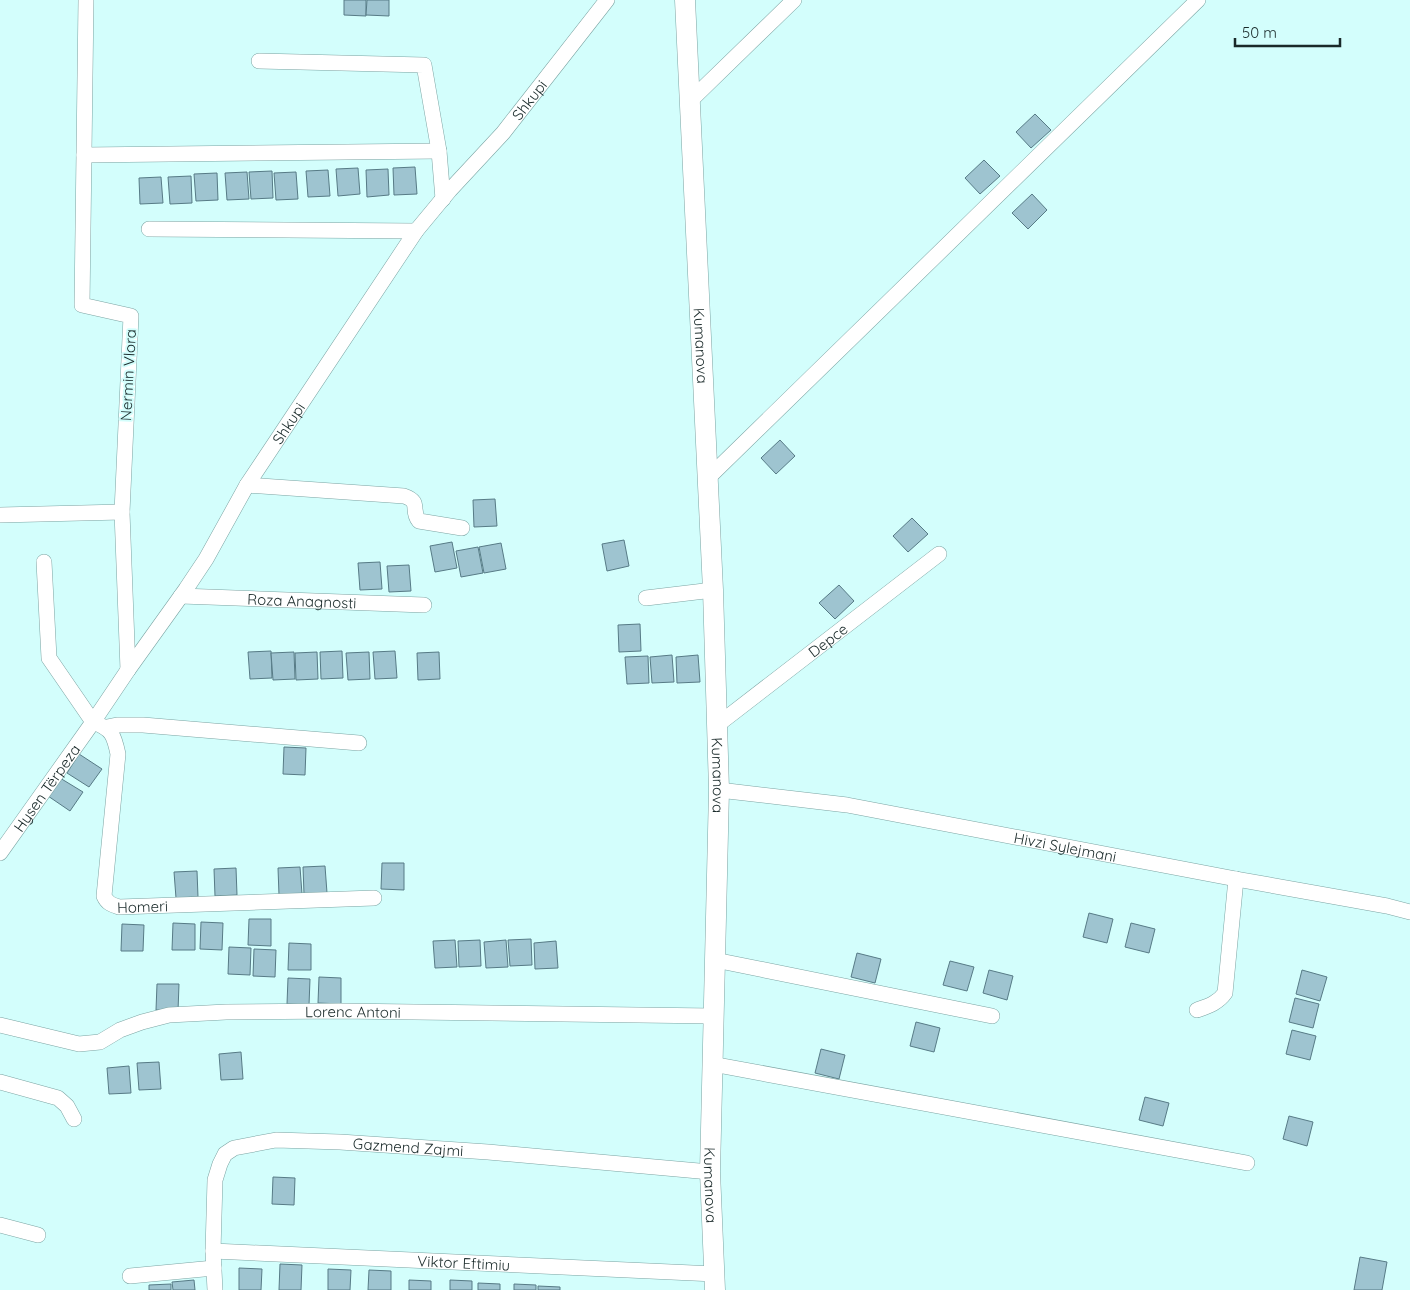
<svg xmlns="http://www.w3.org/2000/svg" width="1410" height="1290" font-family="Quicksand,sans-serif">
  <style>
    .building { fill: #9ec4d0; stroke: #577b86 }
    .lines { fill: none; stroke-linecap: round; stroke-linejoin: round }
    .street-casing { stroke: #7ca4a3; stroke-width: 16 }
    .secondary-casing { stroke: #7ca4a3; stroke-width: 21 }
    .street { stroke: #fff; stroke-width: 15 }
    .secondary { stroke: #fff; stroke-width: 20 }
    .labels { text-anchor: middle; dominant-baseline: central; stroke-width: 4; stroke-linejoin: round; paint-order: stroke }
    .street-label { font-size: 15px; fill: #192929; stroke: #d3fefc }
  </style>
  <rect width="100%" height="100%" fill="#d3fefc"/>
  <!-- building -->
  <g class="building">
    <path d="M344,0H366V16L344,15Z"/>
    <path d="M367,0H389V16L366,15Z"/>
    <path d="M1035,114L1051,130L1031,148L1016,132Z"/>
    <path d="M984,160L1000,176L980,194L965,178Z"/>
    <path d="M415,167L417,194L394,195L393,168Z"/>
    <path d="M358,168L360,194L338,196L336,169Z"/>
    <path d="M388,169L389,195L367,197L366,170Z"/>
    <path d="M328,170L330,196L308,197L306,171Z"/>
    <path d="M272,171L273,198L251,199L249,172Z"/>
    <path d="M247,172L249,199L227,200L225,173Z"/>
    <path d="M296,172L298,199L276,200L274,173Z"/>
    <path d="M217,173L218,200L196,201L194,174Z"/>
    <path d="M191,176L192,203L170,204L168,177Z"/>
    <path d="M161,177L163,203L140,204L139,178Z"/>
    <path d="M1032,194L1047,210L1028,229L1012,213Z"/>
    <path d="M780,440L795,456L776,474L761,458Z"/>
    <path d="M495,499L497,526L474,527L473,500Z"/>
    <path d="M912,518L928,534L908,552L893,536Z"/>
    <path d="M624,540L629,566L607,571L602,544Z"/>
    <path d="M452,542L457,568L435,572L430,546Z"/>
    <path d="M501,543L506,569L484,573L479,547Z"/>
    <path d="M478,547L483,573L461,577L456,551Z"/>
    <path d="M380,562L382,589L360,590L358,563Z"/>
    <path d="M409,565L411,591L389,592L387,566Z"/>
    <path d="M839,585L854,601L835,619L819,603Z"/>
    <path d="M640,624L641,651L619,652L618,625Z"/>
    <path d="M271,651L272,678L250,679L248,652Z"/>
    <path d="M342,651L343,678L321,679L320,652Z"/>
    <path d="M395,651L397,678L375,679L373,652Z"/>
    <path d="M294,652L295,679L273,680L271,653Z"/>
    <path d="M317,652L318,679L296,680L295,653Z"/>
    <path d="M369,652L370,679L348,680L346,653Z"/>
    <path d="M439,652L440,679L418,680L417,653Z"/>
    <path d="M672,655L674,682L652,683L650,657Z"/>
    <path d="M698,655L700,682L677,683L676,657Z"/>
    <path d="M648,656L649,683L627,684L625,657Z"/>
    <path d="M284,747L306,748L305,775L283,774Z"/>
    <path d="M79,754L102,769L89,787L67,773Z"/>
    <path d="M60,778L83,792L70,811L48,796Z"/>
    <path d="M382,863H404V890L381,889Z"/>
    <path d="M325,866L327,893L304,894L303,867Z"/>
    <path d="M300,867L302,894L279,895L278,868Z"/>
    <path d="M236,868L237,895L215,896L214,869Z"/>
    <path d="M197,871L198,897L176,898L174,872Z"/>
    <path d="M1089,913L1113,919L1107,943L1083,937Z"/>
    <path d="M249,919H271V946L248,945Z"/>
    <path d="M201,922L223,923L222,950L200,949Z"/>
    <path d="M173,923L195,924V950H172Z"/>
    <path d="M1131,923L1155,929L1149,953L1125,947Z"/>
    <path d="M122,924L144,925L143,951H121Z"/>
    <path d="M531,939L532,965L510,966L508,940Z"/>
    <path d="M455,940L457,967L435,968L433,941Z"/>
    <path d="M480,940L481,966L459,967L458,941Z"/>
    <path d="M506,940L508,967L486,968L484,942Z"/>
    <path d="M556,941L558,968L535,969L534,943Z"/>
    <path d="M289,943L311,944V970H288Z"/>
    <path d="M229,947L251,948L250,975L228,974Z"/>
    <path d="M254,949L276,950L275,977L253,976Z"/>
    <path d="M857,953L881,959L875,983L851,977Z"/>
    <path d="M950,961L974,967L967,991L943,985Z"/>
    <path d="M989,970L1013,976L1007,1000L983,993Z"/>
    <path d="M1302,970L1327,977L1320,1001L1296,994Z"/>
    <path d="M319,977L341,978V1004L318,1003Z"/>
    <path d="M288,978L310,979L309,1005L287,1004Z"/>
    <path d="M157,984H179L178,1011L156,1010Z"/>
    <path d="M1295,998L1319,1004L1313,1028L1289,1022Z"/>
    <path d="M916,1022L940,1028L934,1052L910,1046Z"/>
    <path d="M1292,1030L1316,1036L1310,1060L1286,1054Z"/>
    <path d="M821,1049L845,1055L839,1079L815,1073Z"/>
    <path d="M241,1052L243,1079L221,1080L219,1054Z"/>
    <path d="M159,1062L161,1089L139,1090L137,1063Z"/>
    <path d="M129,1066L131,1093L109,1094L107,1068Z"/>
    <path d="M1145,1097L1169,1103L1163,1126L1139,1120Z"/>
    <path d="M1289,1116L1313,1122L1307,1146L1283,1139Z"/>
    <path d="M273,1177L295,1178L294,1205L272,1204Z"/>
    <path d="M1360,1257L1387,1262L1382,1290H1354Z"/>
    <path d="M280,1264L302,1265L301,1290H279Z"/>
    <path d="M239,1268L262,1269L261,1290H239Z"/>
    <path d="M328,1269L351,1270L350,1290H328Z"/>
    <path d="M369,1270L391,1271V1290H368Z"/>
    <path d="M194,1280L195,1290H173L172,1282Z"/>
    <path d="M409,1280L431,1281V1290H409Z"/>
    <path d="M450,1280L472,1281V1290H450Z"/>
    <path d="M478,1283L500,1284V1290H478Z"/>
    <path d="M171,1284V1290H149V1285Z"/>
    <path d="M514,1284L536,1285V1290H514Z"/>
    <path d="M538,1286L560,1287V1290H538Z"/>
  </g>
  <g class="lines">
    <defs>
      <g id="street">
        <path d="M86,0L82,305L131,316L122,512L128,670"/>
        <path d="M259,61L424,65L439,151L443,199"/>
        <path d="M689,102L794,0"/>
        <path d="M84,155L439,151"/>
        <path d="M149,229L416,231"/>
        <path d="M707,479L1198,0"/>
        <path d="M247,485L404,496C422,502 410,510 419,521L462,528"/>
        <path d="M0,515L122,512"/>
        <path d="M44,562L49,658L93,722"/>
        <path id="s1" d="M181,596L424,605"/>
        <path d="M646,598L713,590"/>
        <path id="s2" d="M93,722C112,729 114,735 118,754L104,896C107,903 112,905 119,907L374,898"/>
        <path id="s3" d="M716,726L939,554"/>
        <path d="M107,727L117,725H143L359,743"/>
        <path id="s4" d="M719,790L847,805L1236,879L1387,906L1410,912"/>
        <path id="s5" d="M0,853L93,722L128,670L186,589L206,559L247,485L416,231L450,190L503,133L607,0"/>
        <path d="M715,960L992,1016"/>
        <path d="M1197,1010C1208,1006 1218,1003 1225,993L1236,879"/>
        <path id="s6" d="M0,1025L79,1044L100,1042L120,1030L142,1022L169,1015L226,1012L339,1011L713,1016"/>
        <path d="M712,1064L1247,1163"/>
        <path d="M0,1082L58,1098L67,1106L74,1119"/>
        <path d="M0,1225L38,1235"/>
        <path id="s7" d="M213,1251L715,1274"/>
        <path d="M130,1276L214,1268"/>
        <path id="s8" d="M215,1290L213,1251L215,1180L220,1164L225,1154L234,1148L276,1140L340,1142L488,1152L710,1172"/>
      </g>
      <g id="secondary">
        <path id="s9" d="M685,0L713,590L719,790L710,1172L715,1290"/>
      </g>
    </defs>
    <!-- street casing -->
    <use href="#street" class="street-casing"/>
    <!-- secondary casing -->
    <use href="#secondary" class="secondary-casing"/>
    <!-- street -->
    <use href="#street" class="street"/>
    <!-- secondary -->
    <use href="#secondary" class="secondary"/>
  </g>
  <g class="labels">
    <!-- street labels -->
    <g class="street-label">
      <text stroke="none"><textPath href="#s5" startOffset="922">Shkupi</textPath></text>
      <text stroke="none"><textPath href="#s9" startOffset="346">Kumanova</textPath></text>
      <text transform="translate(128 375) rotate(-87)">Nermin Vlora</text>
      <text stroke="none"><textPath href="#s5" startOffset="518">Shkupi</textPath></text>
      <text stroke="none"><textPath href="#s1" startOffset="121">Roza Anagnosti</textPath></text>
      <text stroke="none"><textPath href="#s3" startOffset="141">Depce</textPath></text>
      <text stroke="none"><textPath href="#s9" startOffset="776">Kumanova</textPath></text>
      <text stroke="none"><textPath href="#s5" startOffset="80">Hysen Tërpeza</textPath></text>
      <text stroke="none"><textPath href="#s4" startOffset="351">Hivzi Sylejmani</textPath></text>
      <text stroke="none"><textPath href="#s2" startOffset="229">Homeri</textPath></text>
      <text stroke="none"><textPath href="#s6" startOffset="361">Lorenc Antoni</textPath></text>
      <text stroke="none"><textPath href="#s8" startOffset="324">Gazmend Zajmi</textPath></text>
      <text stroke="none"><textPath href="#s9" startOffset="1186">Kumanova</textPath></text>
      <text stroke="none"><textPath href="#s7" startOffset="251">Viktor Eftimiu</textPath></text>
    </g>
  </g>
  <!-- scale -->
  <path d="M1235 38v8h105v-8" fill="none" stroke="#192929" stroke-width="2.5"/>
  <text x="1242" y="38" font-size="15" fill="#192929" stroke="#d3fefc" stroke-width="4" paint-order="stroke">50 m</text>
</svg>
